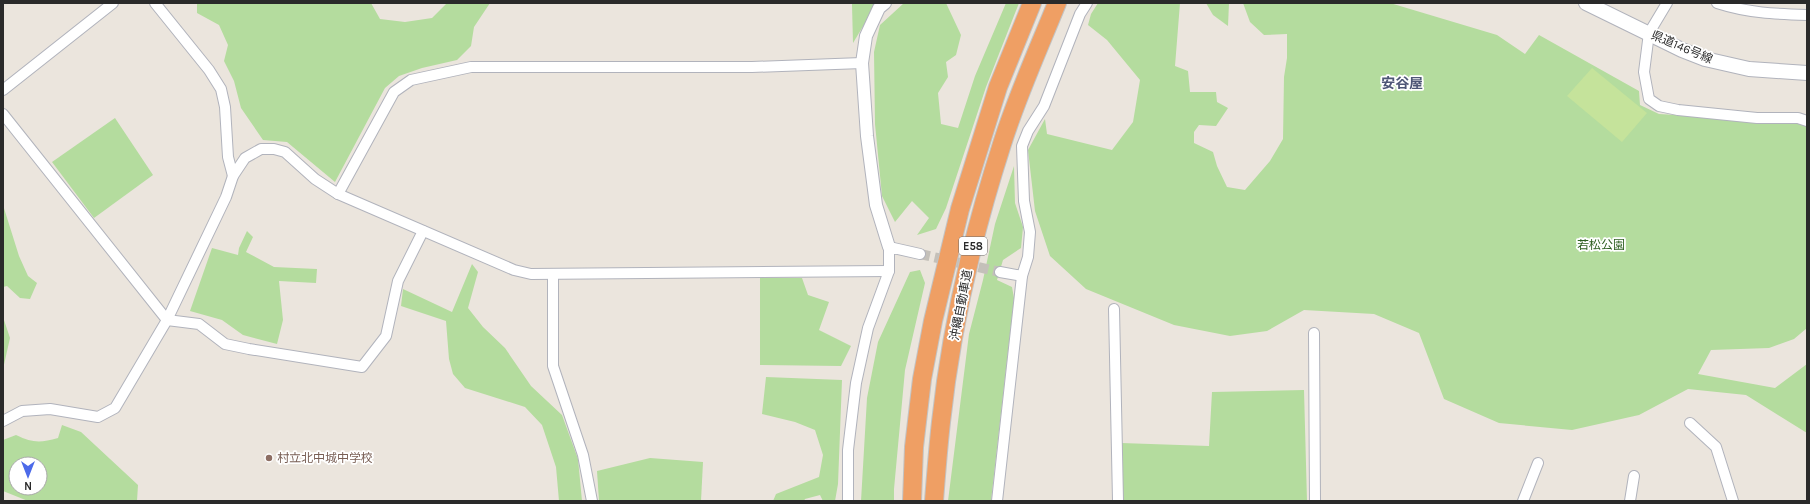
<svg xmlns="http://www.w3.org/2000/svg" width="1810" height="504" font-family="Karla,'Noto Sans JP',sans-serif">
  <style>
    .green { fill: #b4dc9e; fill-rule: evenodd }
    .pitch { fill: #c5e39b }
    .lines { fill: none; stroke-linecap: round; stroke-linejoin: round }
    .minor-tunnel { stroke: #c4c0b9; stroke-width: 10; stroke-dasharray: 10 5; stroke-linecap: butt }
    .minor-casing { stroke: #b1b3bc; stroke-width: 12 }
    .tertiary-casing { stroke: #b1b3bc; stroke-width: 14 }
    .secondary-casing { stroke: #b1b3bc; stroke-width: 16 }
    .motorway-casing { stroke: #c3c3c3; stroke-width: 20 }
    .minor { stroke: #fff; stroke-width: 10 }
    .tertiary { stroke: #fff; stroke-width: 12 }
    .secondary { stroke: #fff; stroke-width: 14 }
    .motorway { stroke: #ef9f64; stroke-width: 18 }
    .education-dot { fill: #8d6e63; stroke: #fff; stroke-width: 1.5 }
    .labels { text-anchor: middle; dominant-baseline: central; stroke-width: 3.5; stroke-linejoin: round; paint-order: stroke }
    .shield { fill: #fff; stroke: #6a6a6a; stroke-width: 1 }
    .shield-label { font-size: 11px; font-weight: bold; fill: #2a2a2a }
    .street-label { font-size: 12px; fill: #2a2a2a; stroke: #fff }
    .park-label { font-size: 12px; fill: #2e6021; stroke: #fff }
    .education-label { font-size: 12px; fill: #785e54; stroke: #fff; text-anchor: start }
    .quarter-label { font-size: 14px; font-weight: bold; fill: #4e5676; stroke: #fff }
  </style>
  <rect width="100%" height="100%" fill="#ebe5dd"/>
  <!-- green -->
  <g class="green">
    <path d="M197,3H371L380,19L405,22L432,18L447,3H490L474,27L471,46L457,60L422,68L399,76L385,88L335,182L287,142L263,140L241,108L234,81L224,61L228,45L219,25L197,13Z"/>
    <path d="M852,3H877L853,43L852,5Z"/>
    <path d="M904,3H946L961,35L956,55L946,62L948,77L938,93L941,124L958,128L975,76L1006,3H1019L986,87L946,208L936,229L917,235L929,218L912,201L895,222L882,196L875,124L874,52L880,25Z"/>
    <path d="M1098,3H1180L1175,66L1188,71L1190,92H1216L1217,102L1228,108L1216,126L1199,125L1194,132V143L1213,152L1217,166L1227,187L1245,190L1270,161L1283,139L1284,77L1287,58V34L1264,35L1250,22L1243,3H1390L1497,35L1525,54L1539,35L1639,91L1640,105L1659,114L1807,123V328L1794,339L1769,348L1711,350L1698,374L1775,388L1807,364V433L1746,395L1688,389L1639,415L1572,430L1499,423L1444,399L1419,333L1374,314L1304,310L1267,331L1230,336L1174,325L1086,289L1050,256L1035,211L1028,150L1045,119L1047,134L1112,150L1133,122L1140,80L1107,40L1088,25L1091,14Z"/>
    <path d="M1206,3H1229L1228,26L1213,15Z"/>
    <path d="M115,118L153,175L94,218L52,162Z"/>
    <path d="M1014,166L1015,203L1023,227L1021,248L1003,260L997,280L1012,287L1014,298L991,501H948L969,334L983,280L995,224Z"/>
    <path d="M3,205L19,256L28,276L37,283L30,299L20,298L7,286L3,287Z"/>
    <path d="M247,231L253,237L246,252L274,267L317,269L316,283L279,281L283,320L277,344L243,335L222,320L190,311L212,248L238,255L239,248Z"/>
    <path d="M472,264L478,272L468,308L483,327L505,348L531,386L562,415L578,459L582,501H559L556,467L542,425L525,407L465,388L453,374L449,359L446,321L401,306L403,289L452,312Z"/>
    <path d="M920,270L925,283L905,370L894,489V501H861L867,398L878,342L910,272Z"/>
    <path d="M760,278H802L808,295L829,302L819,330L851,346L841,366L760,365Z"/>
    <path d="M3,317L10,338L3,369Z"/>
    <path d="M766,377L842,380L838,484L835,501H823L820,495L805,499L804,501H773L776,494L819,477L823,455L815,430L795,422L762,414Z"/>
    <path d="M1304,390L1307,501H1123L1121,443L1209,446L1212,392Z"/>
    <path d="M62,425L81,432L138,485L137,501H28L3,491V440L16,435C33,443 40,443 58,438ZM16,464H40V488H16Z"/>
    <path d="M650,458L703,462L701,501H599L597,471Z"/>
  </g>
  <!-- pitch -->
  <path class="pitch" d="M1592,68L1647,113L1622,142L1567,96Z"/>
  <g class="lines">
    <!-- minor-tunnel -->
    <path class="minor-tunnel" d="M920,254L1000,272"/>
    <defs>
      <g id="minor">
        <path d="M155,3L209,70L221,89L225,107L228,157L233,176"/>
        <path d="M1667,3L1649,33L1644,72L1649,99L1659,106L1678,110L1757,118H1798L1807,121"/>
        <path d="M1717,3C1748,13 1775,14 1807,15"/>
        <path d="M3,90L113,3"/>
        <path d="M3,114L167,320L199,324L225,344L249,349L362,367L386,336L398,281L423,231"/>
        <path d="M338,194L394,92L411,80L471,67H752L862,63"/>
        <path d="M1000,272L1022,276"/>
        <path d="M553,274V366L583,455L592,501"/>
        <path d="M1114,309L1118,501"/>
        <path d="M1314,333L1315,501"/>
        <path d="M3,421L22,411L50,409L98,417L115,408L167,320L226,197L233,176L245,158L261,149H274L285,152L315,179L338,194L514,270L531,274L889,271"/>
        <path d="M1690,423L1716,447L1733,501"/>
        <path d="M848,501V450L856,383L868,328L889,271V247L920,254"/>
        <path d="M997,501L1022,276L1028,257L1030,232L1024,201L1022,146L1028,131L1044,106L1080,14L1087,3"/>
        <path d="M1523,501L1538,463"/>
        <path d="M1630,501L1634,476"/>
      </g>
      <path id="tertiary" d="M885,3L879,8L866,36L862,63L867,136L876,205L889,247"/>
      <path id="secondary" d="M1586,3L1682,50L1705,59L1749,69L1807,73"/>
      <g id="motorway">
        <path d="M912,501L914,447L922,379L933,321L960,209L998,87L1032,3"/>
        <path d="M934,501C936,475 938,449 941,422C951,328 973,234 1002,144C1017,96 1038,50 1057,3"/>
      </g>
    </defs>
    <!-- minor casing -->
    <use href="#minor" class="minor-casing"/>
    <!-- tertiary casing -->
    <use href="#tertiary" class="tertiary-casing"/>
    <!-- secondary casing -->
    <use href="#secondary" class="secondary-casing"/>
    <!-- motorway casing -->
    <use href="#motorway" class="motorway-casing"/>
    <!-- minor -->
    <use href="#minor" class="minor"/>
    <!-- tertiary -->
    <use href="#tertiary" class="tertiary"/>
    <!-- secondary -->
    <use href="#secondary" class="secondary"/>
    <!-- motorway -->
    <use href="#motorway" class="motorway"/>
  </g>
  <!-- markers -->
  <circle class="education-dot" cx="269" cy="458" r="4"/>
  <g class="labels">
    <!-- shield labels -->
    <rect class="shield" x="959" y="237" width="28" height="18" rx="3"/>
    <g class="shield-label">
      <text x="973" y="246">E58</text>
    </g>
    <!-- street labels -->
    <g class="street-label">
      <text transform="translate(1682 47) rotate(23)">県道146号線</text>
      <text transform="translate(961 305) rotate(-79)">沖縄自動車道</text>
    </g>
    <!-- park labels -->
    <g class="park-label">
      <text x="1601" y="245">若松公園</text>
    </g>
    <!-- education labels -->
    <g class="education-label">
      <text x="277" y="458">村立北中城中学校</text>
    </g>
    <!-- quarter labels -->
    <g class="quarter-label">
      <text x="1402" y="83">安谷屋</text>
    </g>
  </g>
  <!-- border -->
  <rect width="1810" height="504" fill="none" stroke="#2a2a2a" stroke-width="8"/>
  <!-- north arrow -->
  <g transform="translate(28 476) rotate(180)"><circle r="19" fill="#ffffff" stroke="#aaaaaa"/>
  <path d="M0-3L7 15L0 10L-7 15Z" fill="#4c6ae9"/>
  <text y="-6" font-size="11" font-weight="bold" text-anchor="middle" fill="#2a2a2a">N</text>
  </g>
</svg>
